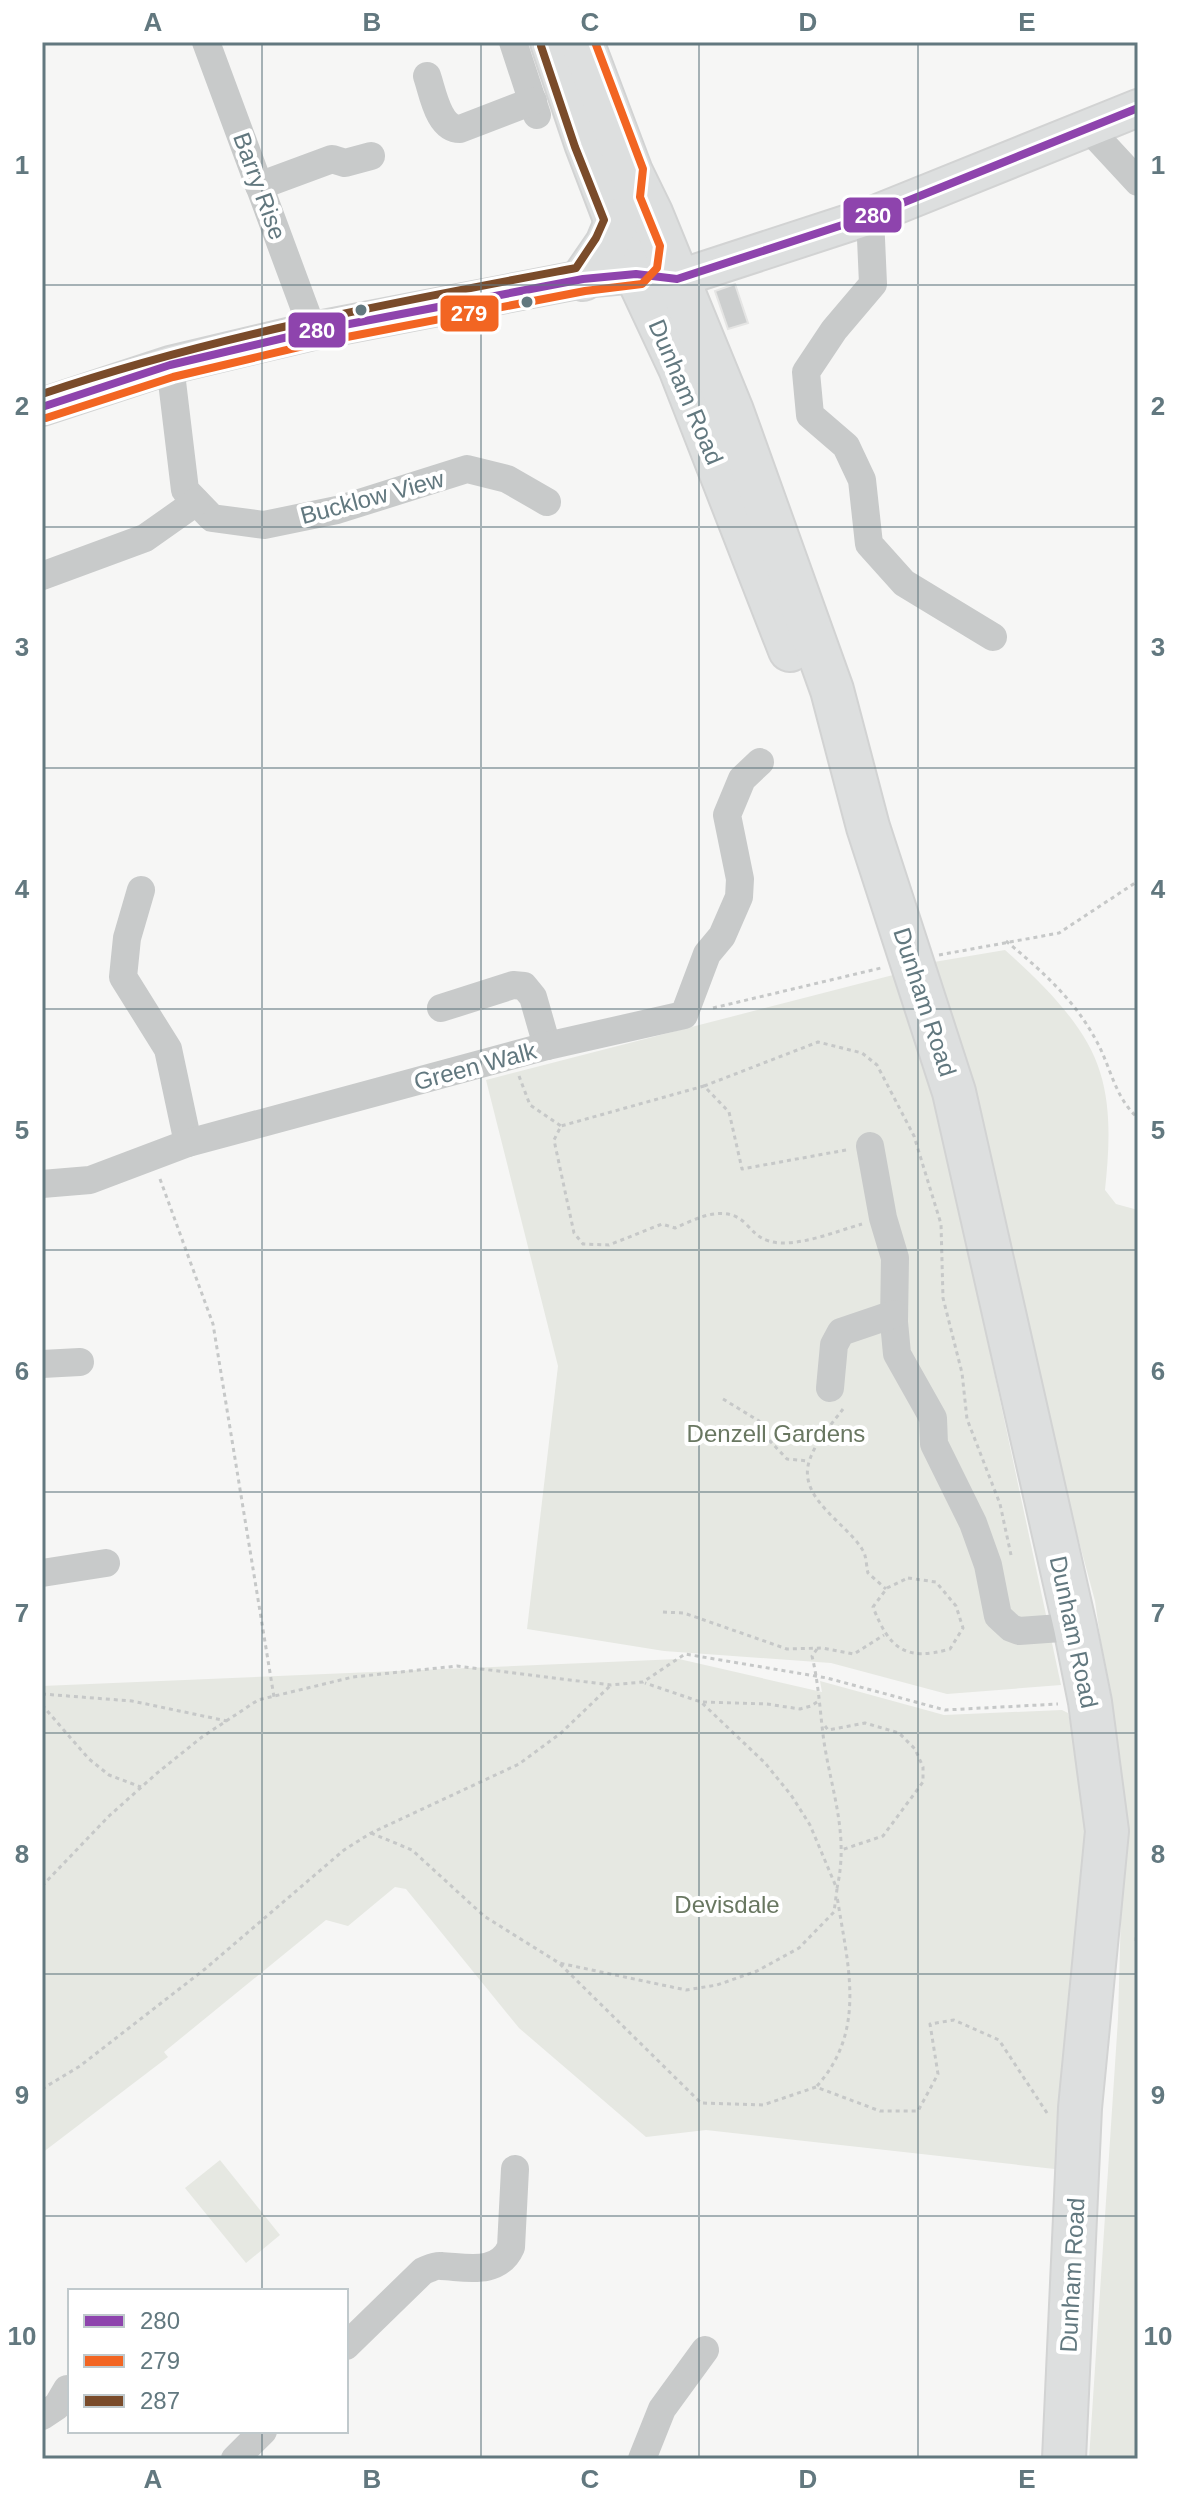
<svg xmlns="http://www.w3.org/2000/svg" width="1180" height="2501" font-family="Helvetica,sans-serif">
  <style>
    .green { fill: #e6e8e2 }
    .building { fill: #cdcfcf; stroke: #e5e5e4; stroke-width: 2 }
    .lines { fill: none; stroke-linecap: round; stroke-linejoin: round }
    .major-casing { stroke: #d2d3d3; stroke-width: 40 }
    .highway-casing { stroke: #d2d3d3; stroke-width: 46 }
    .path { stroke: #c6c8c8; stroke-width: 3; stroke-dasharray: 4 4; stroke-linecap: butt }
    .minor { stroke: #c8caca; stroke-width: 28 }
    .major { stroke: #dddfdf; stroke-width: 36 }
    .highway { stroke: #dddfdf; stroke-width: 42 }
    .bus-1-casing { stroke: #fff; stroke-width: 14 }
    .bus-2-casing { stroke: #fff; stroke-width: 14 }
    .bus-3-casing { stroke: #fff; stroke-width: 14 }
    .bus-1 { stroke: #8e44ad; stroke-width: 8 }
    .bus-2 { stroke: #f26522; stroke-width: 8 }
    .bus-3 { stroke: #7a4b2a; stroke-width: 8 }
    .grid { fill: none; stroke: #62787f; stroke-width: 2; stroke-opacity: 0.55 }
    .bus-dot { fill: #62787f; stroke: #fff; stroke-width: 3 }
    .labels { text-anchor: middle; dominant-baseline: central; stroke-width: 8; stroke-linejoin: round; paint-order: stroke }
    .street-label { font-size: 24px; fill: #62787f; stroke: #fff }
    .park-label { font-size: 24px; fill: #697761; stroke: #fff }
    .line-badge { stroke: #fff; stroke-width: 3 }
    .badge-label { font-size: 22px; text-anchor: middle; font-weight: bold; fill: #fff }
    .neatline { fill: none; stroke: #62787f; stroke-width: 3 }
    .grid-label { font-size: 26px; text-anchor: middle; font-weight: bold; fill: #62787f }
  </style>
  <rect width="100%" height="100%" fill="#f6f6f5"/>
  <!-- green -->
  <g class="green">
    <path d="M1005,950C1041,982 1086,1025 1100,1072C1112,1110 1109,1151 1105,1190L1116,1204L1138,1210V2459H1089L1118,2019L1123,1841L1111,1714L1095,1601L1038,1389L955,1031L934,962Z"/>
    <path d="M897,974L935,1096L1061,1685L947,1694L831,1663L664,1651L527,1629L558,1366L486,1080Z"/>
    <path d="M679,1659L822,1692L820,1681L944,1715L1062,1710L1068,1713L1095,1839L1064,2170L706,2130L646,2137L519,2028L406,1889L395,1887L348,1926L326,1920L164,2052L168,2057L42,2153V1686Z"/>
    <path d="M220,2160L280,2235L246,2263L185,2188Z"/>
  </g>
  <!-- building -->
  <path class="building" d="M735,284L748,323L728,329L715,291Z"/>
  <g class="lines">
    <defs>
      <path id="major" d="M42,407L170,365L313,331L583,279L636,274L677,279L870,216L1138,108"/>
      <g id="highway">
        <path d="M552,42L586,143L636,274L680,368L790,650"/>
        <path d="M582,42L631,172L651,213L732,411L832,690L868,827L954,1092L1075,1627L1090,1702L1107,1831L1080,2108L1064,2459"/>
        <path d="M583,279L607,244L617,220"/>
      </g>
    </defs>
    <!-- major casing -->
    <use href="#major" class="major-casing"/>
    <!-- highway casing -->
    <use href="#highway" class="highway-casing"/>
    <!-- path -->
    <g class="path">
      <path d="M1006,941C1042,971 1075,1000 1097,1042C1111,1068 1115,1098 1138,1118"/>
      <path d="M939,955L1059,933L1138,881"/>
      <path d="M713,1008L881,968"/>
      <path d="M519,1076L530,1105L561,1126"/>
      <path d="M704,1086L818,1042L862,1053L877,1065L914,1136L941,1224L943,1298L962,1373L967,1419L1000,1504L1011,1555"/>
      <path d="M846,1150L742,1169L729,1112L704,1086L561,1126L554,1140L574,1233L583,1244L609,1245L662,1224L675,1228C696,1219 724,1203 745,1223C753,1231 758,1238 769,1241C794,1249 837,1231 862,1224"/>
      <path d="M160,1179L213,1324L274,1697"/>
      <path d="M723,1399L759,1421L769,1440L787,1459L809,1461"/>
      <path d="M843,1409C831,1425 815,1442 809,1462C798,1498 846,1523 862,1549C867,1556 866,1566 868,1573L886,1589"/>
      <path d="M908,1578L936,1582L956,1606L963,1628L950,1649C905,1662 889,1648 873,1607L887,1588Z"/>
      <path d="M663,1612L684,1613L787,1649L822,1648L854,1654L884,1635"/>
      <path d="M817,1649L812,1656C819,1685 820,1713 824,1742C832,1793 849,1835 837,1888"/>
      <path d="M42,1694L132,1701L227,1721"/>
      <path d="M703,1702L767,1704L800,1709L811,1706L820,1700"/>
      <path d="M42,1705L89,1759L109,1775L141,1787"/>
      <path d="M825,1726L828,1730L865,1723L899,1733L915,1749L923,1767V1782L883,1836L841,1850"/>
      <path d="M371,1833L412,1850L484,1916L559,1963L686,1990L717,1985L757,1971L799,1948L834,1912L837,1889L810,1825L791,1795L765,1763L701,1702L645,1683"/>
      <path d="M42,1886L109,1816L156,1774L202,1737L258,1700L353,1677L457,1666L611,1685L643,1682L685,1654L827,1678L945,1710L1058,1704"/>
      <path d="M1138,1921L1136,1940L1138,1959"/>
      <path d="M560,1964L701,2103L763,2105L816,2087L880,2111H918L938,2074L930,2024L954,2020L999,2040L1049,2116"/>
      <path d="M817,2086C868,2029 847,1963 837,1896"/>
      <path d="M42,2089L80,2066L205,1969L344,1850L371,1833L519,1764L561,1733L611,1685"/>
    </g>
    <!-- minor -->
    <g class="minor">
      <path d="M206,42L313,331"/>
      <path d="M513,42L537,115"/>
      <path d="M427,76C433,93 438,129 460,129L533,101"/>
      <path d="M1088,128L1138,182"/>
      <path d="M259,186L332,159L345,163L371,156"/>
      <path d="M870,216L873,284L834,330L806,372L810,415L846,446L862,480L869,544L904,583L993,637"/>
      <path d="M170,365L185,490L212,518L264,525L337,510L467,469L507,479L547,502"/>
      <path d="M42,576L145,538L196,502"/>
      <path d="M141,890L127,938L123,977L168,1049L188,1143"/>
      <path d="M441,1008L513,985L524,986L533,997L547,1046"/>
      <path d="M870,1146L883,1218L895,1258L894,1322L897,1354L933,1418L934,1444L973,1523L988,1565L998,1616L1011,1628L1019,1631L1075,1627"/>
      <path d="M42,1184L90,1180L188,1143L547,1046L684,1015L707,954L722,936L739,897L740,879L727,815L742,779L760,762"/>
      <path d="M42,1364L80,1362"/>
      <path d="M830,1388L834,1345L841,1332L894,1314"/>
      <path d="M42,1573L106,1563"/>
      <path d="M346,2346L423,2271C429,2269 435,2265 441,2266C466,2267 498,2276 511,2247L515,2169"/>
      <path d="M42,2416L57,2406L67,2389"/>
      <path d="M235,2459L263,2431"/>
      <path d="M642,2459L662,2409L705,2350"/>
    </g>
    <!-- major -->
    <use href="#major" class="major"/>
    <!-- highway -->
    <use href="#highway" class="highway"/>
    <defs>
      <path id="bus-1" d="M42,407L170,365L313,331L583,279L636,274L677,279L870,216L1138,108"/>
      <path id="bus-2" d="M46,418L173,377L316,343L585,291L642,284L657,268L660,246L640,197L643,169L595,42"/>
      <path id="bus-3" d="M42,394C216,335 396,302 576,268L596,238L604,220L575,147L541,46"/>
    </defs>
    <!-- bus-1 casing -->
    <use href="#bus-1" class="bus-1-casing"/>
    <!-- bus-2 casing -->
    <use href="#bus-2" class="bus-2-casing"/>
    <!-- bus-3 casing -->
    <use href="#bus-3" class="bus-3-casing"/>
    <!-- bus-1 -->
    <use href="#bus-1" class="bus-1"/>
    <!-- bus-2 -->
    <use href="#bus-2" class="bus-2"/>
    <!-- bus-3 -->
    <use href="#bus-3" class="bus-3"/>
  </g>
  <!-- grid -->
  <path class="grid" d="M262,42V2291M481,42V2459M699,42V2459M918,42V2459M42,285H1138M42,527H1138M42,768H1138M42,1009H1138M42,1250H1138M42,1492H1138M42,1733H1138M42,1974H1138M42,2216H1138M262,2431V2459"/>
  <!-- markers -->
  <g class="bus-dot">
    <circle cx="527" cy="302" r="7"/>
    <circle cx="361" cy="310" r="7"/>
  </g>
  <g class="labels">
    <!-- street labels -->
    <g class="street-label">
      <text transform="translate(260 186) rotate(70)">Barry Rise</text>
      <text transform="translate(686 392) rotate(67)">Dunham Road</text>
      <text transform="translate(372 497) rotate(-15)">Bucklow View</text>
      <text transform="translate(925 1002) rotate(72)">Dunham Road</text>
      <text transform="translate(475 1066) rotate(-15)">Green Walk</text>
      <text transform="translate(1074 1632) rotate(78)">Dunham Road</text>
      <text transform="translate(1072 2275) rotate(-87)">Dunham Road</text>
    </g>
    <!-- park labels -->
    <g class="park-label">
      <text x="776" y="1433">Denzell Gardens</text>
      <text x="727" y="1904">Devisdale</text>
    </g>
  </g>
  <g class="line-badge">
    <rect x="842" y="196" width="61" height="38" rx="8" fill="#8e44ad"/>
    <rect x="439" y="294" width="61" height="39" rx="8" fill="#f26522"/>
    <rect x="287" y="311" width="60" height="38" rx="8" fill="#8e44ad"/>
  </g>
  <g class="badge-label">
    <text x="873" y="223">280</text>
    <text x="469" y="321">279</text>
    <text x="317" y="338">280</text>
  </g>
  <!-- border -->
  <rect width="1180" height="2501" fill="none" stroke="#ffffff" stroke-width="88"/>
  <!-- legend -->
  <rect x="68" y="2289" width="280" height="144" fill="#ffffff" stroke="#c0c9cc" stroke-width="2"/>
  <rect x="84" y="2315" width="40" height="12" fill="#8e44ad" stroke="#c0c9cc" stroke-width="2"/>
  <text x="140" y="2329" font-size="24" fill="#62787f">280</text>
  <rect x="84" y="2355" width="40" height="12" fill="#f26522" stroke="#c0c9cc" stroke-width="2"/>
  <text x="140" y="2369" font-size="24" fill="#62787f">279</text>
  <rect x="84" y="2395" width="40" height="12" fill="#7a4b2a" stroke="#c0c9cc" stroke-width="2"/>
  <text x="140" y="2409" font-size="24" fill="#62787f">287</text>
  <rect x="44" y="44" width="1092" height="2413" class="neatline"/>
  <g class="grid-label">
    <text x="153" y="31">A</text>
    <text x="372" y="31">B</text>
    <text x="590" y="31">C</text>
    <text x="808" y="31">D</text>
    <text x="1027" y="31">E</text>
    <text x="22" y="174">1</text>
    <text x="1158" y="174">1</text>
    <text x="22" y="415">2</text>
    <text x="1158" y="415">2</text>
    <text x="22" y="656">3</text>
    <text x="1158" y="656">3</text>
    <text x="22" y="898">4</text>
    <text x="1158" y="898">4</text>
    <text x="22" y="1139">5</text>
    <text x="1158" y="1139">5</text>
    <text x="22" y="1380">6</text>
    <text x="1158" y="1380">6</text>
    <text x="22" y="1622">7</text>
    <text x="1158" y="1622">7</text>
    <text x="22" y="1863">8</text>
    <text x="1158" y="1863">8</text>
    <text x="22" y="2104">9</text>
    <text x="1158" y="2104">9</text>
    <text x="22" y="2345">10</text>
    <text x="1158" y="2345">10</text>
    <text x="153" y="2488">A</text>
    <text x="372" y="2488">B</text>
    <text x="590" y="2488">C</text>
    <text x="808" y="2488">D</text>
    <text x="1027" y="2488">E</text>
  </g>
</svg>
